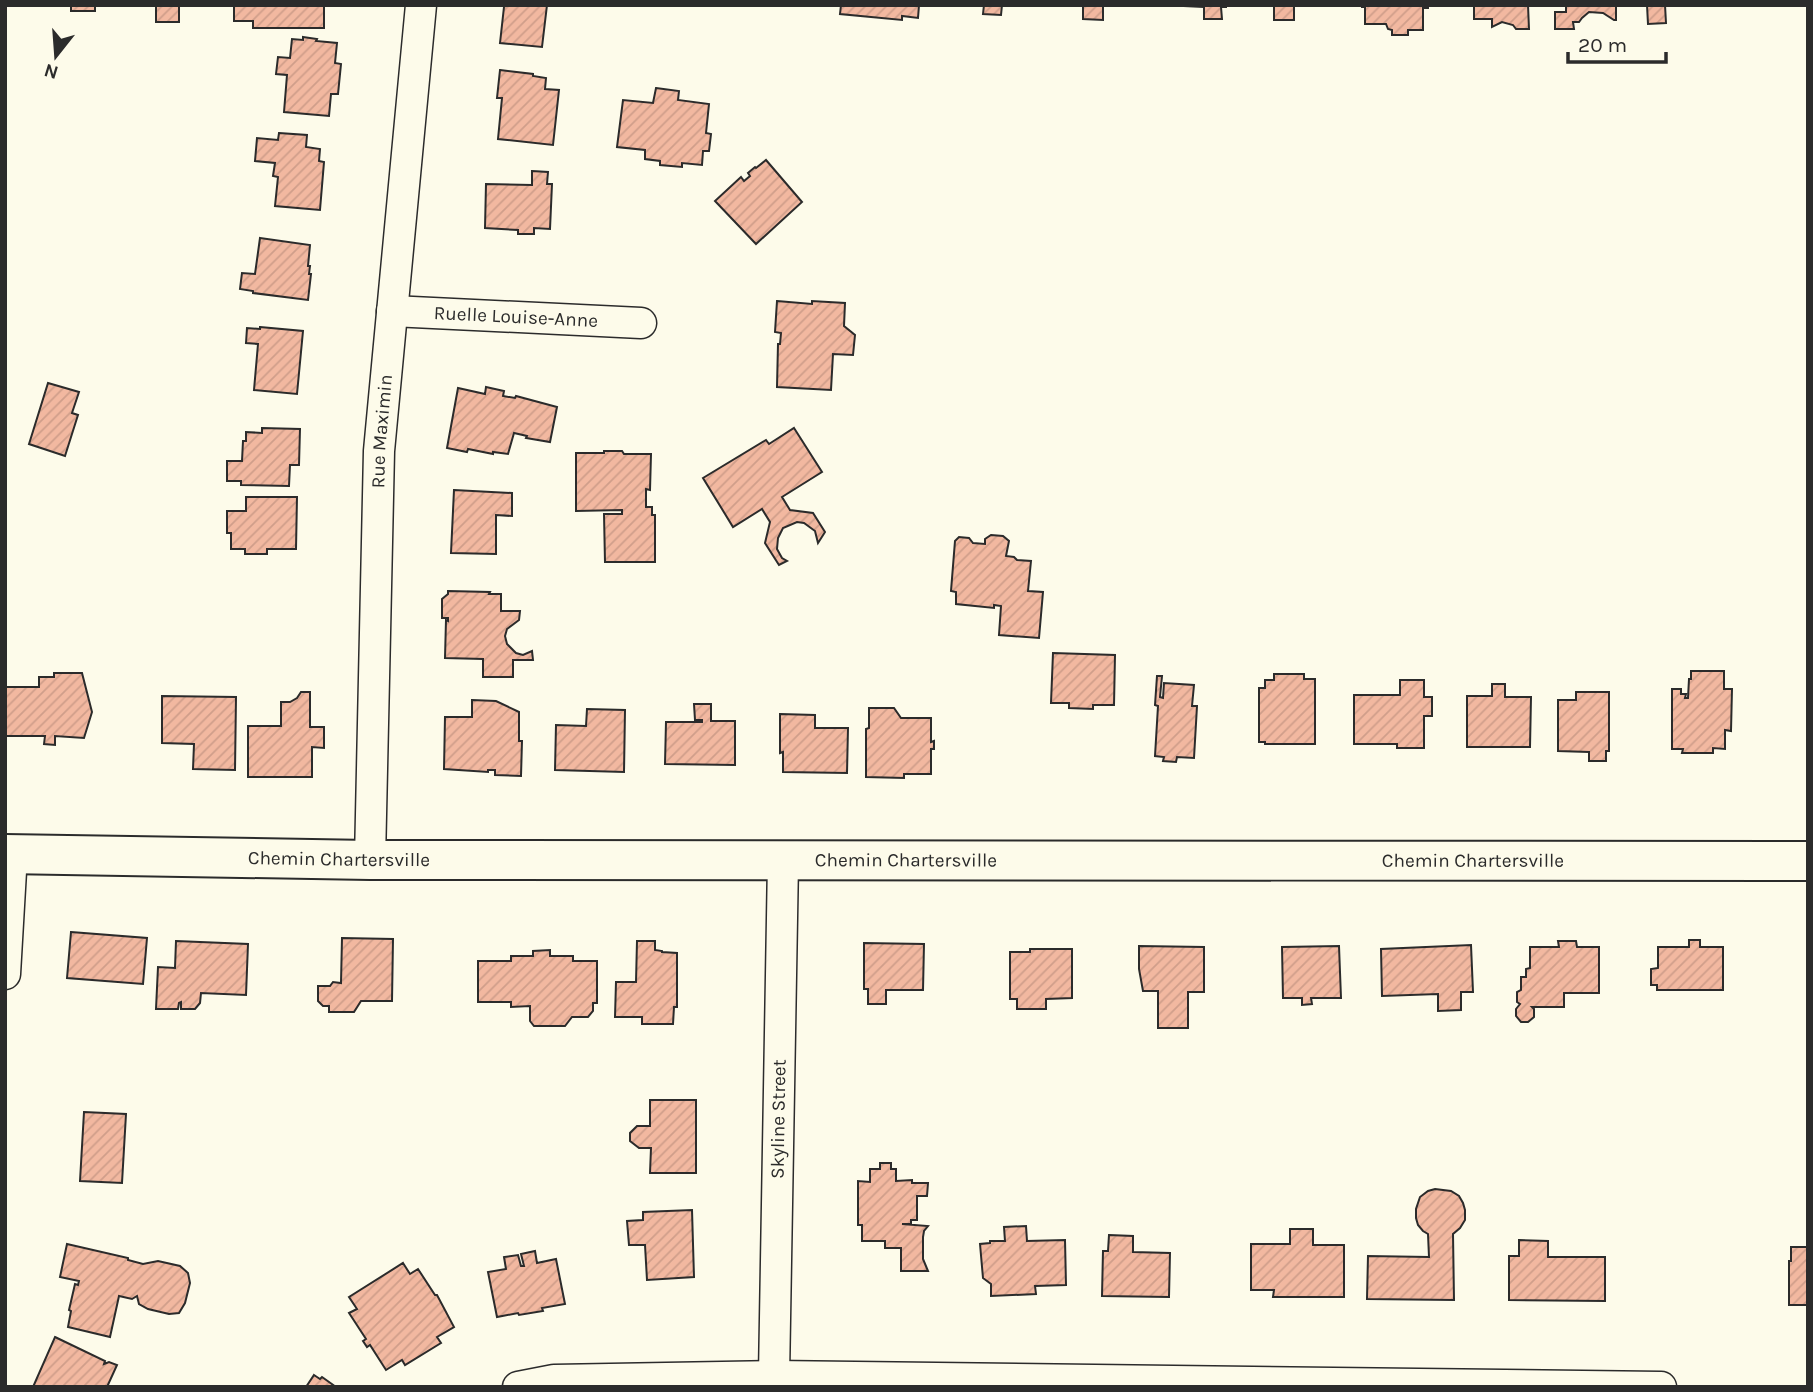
<svg xmlns="http://www.w3.org/2000/svg" width="1813" height="1392" font-family="Karla,sans-serif">
  <style>
    .building { fill: url(#building-hatch); stroke: #2b2b2b; stroke-width: 2 }
    .lines { fill: none; stroke-linecap: round; stroke-linejoin: round }
    .street-casing { stroke: #2b2b2b; stroke-width: 33 }
    .secondary-casing { stroke: #2b2b2b; stroke-width: 42 }
    .street { stroke: #fdfbea; stroke-width: 30 }
    .secondary { stroke: #fdfbea; stroke-width: 38 }
    .labels { text-anchor: middle; dominant-baseline: central; stroke-width: 5; stroke-linejoin: round; paint-order: stroke }
    .street-label { font-size: 19px; fill: #2b2b2b; stroke: #fdfbea }
  </style>
  <defs>
    <pattern id="building-hatch" width="6" height="6" patternUnits="userSpaceOnUse" patternTransform="scale(1.75)"><rect width="6" height="6" fill="#f2b8a0"/><path d="M-1 1l2-2M0 6l6-6M5 7l2-2" fill="none" stroke="#d09e8a"/></pattern>
  </defs>
  <rect width="100%" height="100%" fill="#fdfbea"/>
  <!-- building -->
  <g class="building">
    <rect x="71" y="5" width="24" height="6"/>
    <rect x="156" y="5" width="23" height="17"/>
    <path d="M234,5H324V28H253V21H234Z"/>
    <path d="M506,5H547L542,47L500,43L504,7Z"/>
    <path d="M841,5H919L918,18L902,16V20L840,14Z"/>
    <path d="M984,5H1002L1001,15L983,14Z"/>
    <path d="M1083,5H1103V20L1083,19Z"/>
    <path d="M1163,5H1226V7H1221L1222,19H1204V7Z"/>
    <rect x="1274" y="5" width="20" height="15"/>
    <path d="M1362,5H1428V8H1423V30H1408V35H1392V30L1388,29L1386,24H1365V7H1362Z"/>
    <path d="M1474,5H1528L1529,29H1516L1513,25L1502,22L1492,27V19H1474Z"/>
    <path d="M1566,5H1616V20H1614L1603,13L1589,12L1582,18L1579,22H1573L1574,29H1555V12H1566Z"/>
    <path d="M1647,5H1665L1666,23L1648,24Z"/>
    <path d="M303,37L317,39L316,41L337,43L335,63L341,64L338,94H331L329,116L284,112L287,75L276,74L278,57L290,58L292,39L303,40Z"/>
    <path d="M500,70L533,74V76L546,78L545,89L559,90L553,145L498,139L502,98H497Z"/>
    <path d="M656,88L679,91L678,100L709,104L706,133L711,134L709,151H703L702,165L682,163V167L660,165V161L645,159V150L617,147L623,100L653,103Z"/>
    <path d="M279,133L307,135L306,147L320,149L319,161L324,162L320,210L275,206L278,177L273,176L275,163L255,161L257,138L278,140Z"/>
    <path d="M766,160L802,202L756,244L715,201L741,177L744,181L750,176L748,173L755,167L756,168Z"/>
    <path d="M532,171L548,172L547,184H552L550,229L534,228V234H518V230L485,228L486,184L532,185Z"/>
    <path d="M260,238L310,245L308,266H310L309,274H311L308,300L253,293V291L240,289L242,273L255,274Z"/>
    <path d="M777,301L812,304V301L845,303L844,326L855,335L853,355L833,354L831,390L777,387L778,344H780L781,333L775,332Z"/>
    <path d="M260,327L303,331L297,394L254,390L258,344L246,343L247,328L260,329Z"/>
    <path d="M48,383L79,392L72,413L78,415L65,456L29,444Z"/>
    <path d="M486,387L504,391L503,396L515,398L516,396L557,407L550,442L526,438L527,436L514,433L508,454L493,452V454L468,449L467,452L447,448L458,388L485,394Z"/>
    <path d="M262,428L300,429L299,465H290L289,486L241,485V481H227V461H242L243,441H246V432L262,433Z"/>
    <path d="M794,428L822,472L782,497L790,510L813,513L825,532L818,543L815,531L804,523L797,522L783,528L778,538L777,549L782,558L787,561L779,565L765,543L770,522L762,509L733,527L703,478L766,440L769,444Z"/>
    <path d="M604,451H622L624,454H651L650,490L646,489V507H652V515H655V562H605L604,514H622V510L576,511V453H604Z"/>
    <path d="M454,490L512,493V516L496,515V554L451,553Z"/>
    <path d="M246,497H297L296,549H267V554H245V549H231V533H227V511H246Z"/>
    <path d="M991,535L1003,536L1009,541L1006,556L1014,557L1017,560L1031,561L1028,591L1043,592L1039,638L999,635L1001,606L994,605V608L956,604V592L951,591L955,541L959,537L969,538L973,543L985,544V539Z"/>
    <path d="M448,591L490,592L489,594H501V611H520L519,620L507,629L505,636L507,644L516,653L523,655L532,651L533,660H513V677H483V659L445,658L446,620L448,621V618H442V599L448,594Z"/>
    <path d="M1053,653L1115,655L1114,705H1093V709L1069,708V703H1051Z"/>
    <path d="M1691,671H1724V689H1732L1731,731L1725,730V749L1713,748V753H1682L1683,749H1672V689H1681V694H1686L1685,698H1688L1689,679H1691Z"/>
    <path d="M54,673H82L92,712L84,738L55,736V745L44,744L45,736H5V687H39V677H54Z"/>
    <path d="M1274,674H1304V679H1315V744H1265V742H1259V688H1265V680H1274Z"/>
    <path d="M1157,676H1162L1160,697L1163,698L1164,683L1194,685L1192,706H1197L1194,758L1177,757L1176,762L1163,761L1164,757L1155,756L1158,706L1155,705Z"/>
    <path d="M1400,680H1424V697H1432V716H1424V748H1397V744H1354V695H1400Z"/>
    <path d="M1492,684H1505V697H1531L1530,747H1467V696H1492Z"/>
    <path d="M301,692H310V727H324V748L312,747V777H248V726H281V702H290L297,698Z"/>
    <path d="M1576,692H1609V751H1606V761H1589V752L1558,751V700H1576Z"/>
    <path d="M162,696L236,697L235,770L193,769L194,744L162,743Z"/>
    <path d="M472,700L496,701L519,712V741H522L521,776L495,775V770H488V772L444,769L445,717H472Z"/>
    <path d="M694,704H711V721H735V765L665,764L666,722H702V720H695Z"/>
    <path d="M869,708H894L901,718H931V742L934,741V749H931V774H904V778L866,777V729L869,728Z"/>
    <path d="M587,709L625,710L624,772L555,770L556,725L586,726Z"/>
    <path d="M780,714L815,715V728H848L847,773L783,772V752L780,753Z"/>
    <path d="M71,932L147,938L143,984L67,978Z"/>
    <path d="M342,938L393,939L392,1001H361L354,1012H329V1006H323L318,1001V986H330L333,982L341,983Z"/>
    <path d="M1689,940H1700V947H1723V990H1657V985H1651V969L1658,968V947H1689Z"/>
    <path d="M176,941L248,944L246,995L201,993L200,1003L195,1009H181V1002L179,1003L178,1009H156L158,967L175,968Z"/>
    <path d="M637,941H655V950L662,951V952L677,953V1007H674L673,1024H642V1017H615L616,982H636Z"/>
    <path d="M1558,941H1576L1577,947H1599V993H1564V1007H1532L1534,1009V1017L1528,1022H1521L1516,1016V1009L1520,1004L1517,1002V992L1521,990V977H1526V969L1530,968V947H1559Z"/>
    <path d="M864,943L924,944L923,990H886V1004H868V989H864Z"/>
    <path d="M1471,945L1473,992H1461V1010L1438,1011V994L1382,996L1381,949Z"/>
    <path d="M1139,946L1204,947V992H1188V1028H1158V991H1143L1139,969Z"/>
    <path d="M1339,946L1341,998H1311L1312,1004L1302,1005V998H1283L1282,947Z"/>
    <path d="M1030,949H1072V998L1046,999V1009H1017V999H1010V952H1030Z"/>
    <path d="M550,950V956H573V961H597V1003H593V1011L588,1017H572L565,1026H534L530,1021V1006L511,1007V1002H478V961H511V956H533V951Z"/>
    <path d="M650,1100H696V1173H650L651,1148H639L630,1141V1133L637,1126H650Z"/>
    <path d="M84,1112L126,1114L122,1183L80,1181Z"/>
    <path d="M880,1163H891V1169H896V1181L912,1180V1183H928L927,1196H917V1220H911V1224H902L928,1226L924,1231L923,1237V1259L928,1271H901V1248H885V1241H862V1225H858V1181L870,1182V1169H880Z"/>
    <path d="M1435,1189L1451,1191L1459,1196L1463,1203L1465,1210V1220L1460,1228L1453,1234L1454,1300L1367,1299L1368,1256L1429,1257L1428,1234L1423,1231L1418,1225L1416,1218V1209L1420,1197L1428,1191Z"/>
    <path d="M692,1210L694,1277L647,1280L645,1245H629L627,1221L643,1220V1212Z"/>
    <path d="M1026,1226L1027,1241L1065,1240L1066,1285L1035,1286L1036,1294L991,1296V1284L983,1278L980,1244L990,1243V1241H1005L1004,1227Z"/>
    <path d="M1290,1229H1313V1245H1344V1297H1273L1274,1290H1251V1244H1290Z"/>
    <path d="M1109,1235L1133,1236V1252L1170,1253L1169,1297L1102,1296L1103,1251H1108Z"/>
    <path d="M1519,1240L1548,1241V1257H1605V1301L1509,1300V1256H1519Z"/>
    <path d="M67,1244L128,1258V1260L143,1264L158,1261L180,1266L188,1273L190,1283L185,1303L179,1313L169,1314L148,1309L139,1304L137,1296L132,1299L119,1296L110,1337L68,1327L71,1311L69,1310L75,1284L78,1285L79,1281L60,1277Z"/>
    <path d="M1791,1247H1808V1305H1789V1261H1791Z"/>
    <path d="M535,1251L537,1263L556,1259L565,1304L542,1308L543,1311L519,1315L518,1313L497,1317L488,1272L506,1269L504,1257L518,1255L521,1266H524L521,1254Z"/>
    <path d="M403,1263L410,1274L418,1269L435,1295H437L454,1327L437,1337L441,1343L405,1365L402,1360L386,1370L370,1345L367,1347L363,1341L366,1339L349,1313L357,1309L349,1297Z"/>
    <path d="M55,1337L105,1361L104,1364L109,1362L117,1365L107,1387H33Z"/>
    <path d="M314,1375L320,1379L322,1377L336,1387H306Z"/>
  </g>
  <g class="lines">
    <defs>
      <g id="street">
        <path id="s1" d="M392,311L641,323"/>
        <path id="s2" d="M370,860L379,451L421,5"/>
        <path d="M5,974L12,854"/>
        <path id="s3" d="M774,1376L783,861"/>
        <path d="M518,1387L554,1380L774,1376L1661,1387"/>
      </g>
      <g id="secondary">
        <path id="s4" d="M5,854L370,860L1808,861"/>
      </g>
    </defs>
    <!-- street casing -->
    <use href="#street" class="street-casing"/>
    <!-- secondary casing -->
    <use href="#secondary" class="secondary-casing"/>
    <!-- street -->
    <use href="#street" class="street"/>
    <!-- secondary -->
    <use href="#secondary" class="secondary"/>
  </g>
  <g class="labels">
    <!-- street labels -->
    <g class="street-label">
      <text stroke="none"><textPath href="#s1" startOffset="124">Ruelle Louise-Anne</textPath></text>
      <text stroke="none"><textPath href="#s2" startOffset="429">Rue Maximin</textPath></text>
      <text stroke="none"><textPath href="#s4" startOffset="334">Chemin Chartersville</textPath></text>
      <text stroke="none"><textPath href="#s4" startOffset="901">Chemin Chartersville</textPath></text>
      <text stroke="none"><textPath href="#s4" startOffset="1468">Chemin Chartersville</textPath></text>
      <text stroke="none"><textPath href="#s3" startOffset="257">Skyline Street</textPath></text>
    </g>
  </g>
  <!-- border -->
  <rect width="1813" height="1392" fill="none" stroke="#2b2b2b" stroke-width="14"/>
  <!-- north arrow -->
  <g transform="translate(56 56) rotate(197)" stroke="#fdfbea" stroke-width="5" paint-order="stroke">
  <path d="M0-5L12 26L0 18L-12 26Z" fill="#2b2b2b"/>
  <text y="-10" font-size="19" font-weight="bold" text-anchor="middle" fill="#2b2b2b">N</text>
  </g>
  <!-- scale -->
  <path d="M1568 52v10h98v-10" fill="none" stroke="#2b2b2b" stroke-width="3.5"/>
  <text x="1578" y="52" font-size="21" fill="#2b2b2b" stroke="#fdfbea" stroke-width="5" paint-order="stroke">20 m</text>
</svg>
